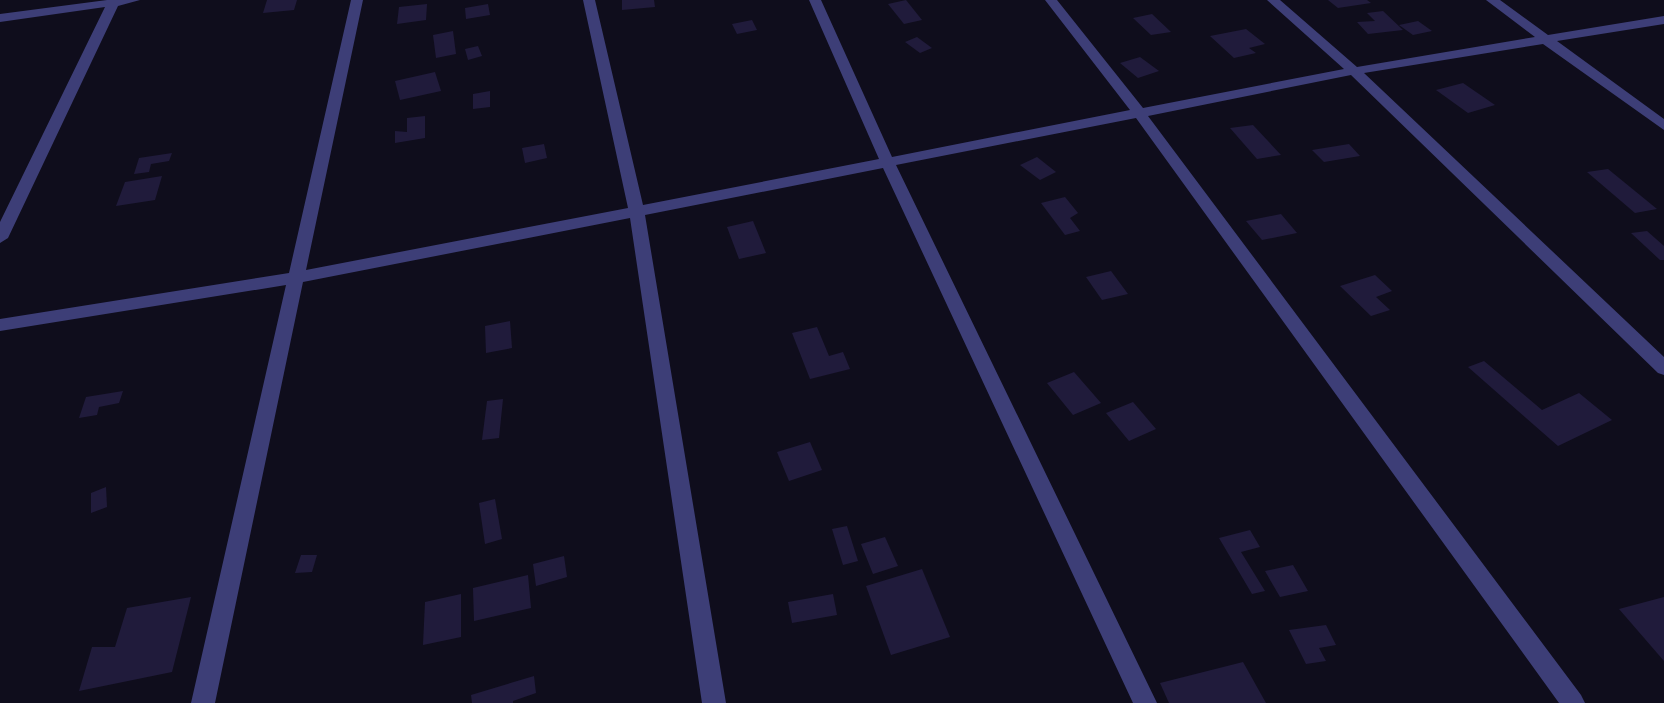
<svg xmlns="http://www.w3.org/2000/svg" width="1664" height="703" font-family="'Source Sans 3',sans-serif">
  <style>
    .building { fill: #201b3b }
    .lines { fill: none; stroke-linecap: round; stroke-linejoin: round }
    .minor { fill: #3d3e77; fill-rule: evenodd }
  </style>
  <rect width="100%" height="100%" fill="#0f0d1c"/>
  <!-- building -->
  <g class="building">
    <path d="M267,0H297L294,10L263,13Z"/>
    <path d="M622,0H654L655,7L622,10Z"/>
    <path d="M906,0L922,20L904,24L888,4Z"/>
    <path d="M1328,0H1367L1371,3L1338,8Z"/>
    <path d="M427,4L426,20L397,24L399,7Z"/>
    <path d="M488,4L490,15L466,19L465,8Z"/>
    <path d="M1383,11L1403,30L1368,34L1357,22L1375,21L1367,13Z"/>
    <path d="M1152,14L1171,32L1151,35L1133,18Z"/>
    <path d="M752,20L757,30L737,34L732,24Z"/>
    <path d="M1418,21L1432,31L1413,35L1399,25Z"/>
    <path d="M1246,29L1265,44L1249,48L1256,53L1234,58L1210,36Z"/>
    <path d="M453,31L456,54L436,58L433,35Z"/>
    <path d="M917,37L932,48L920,53L905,42Z"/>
    <path d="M478,46L482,56L468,60L465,49Z"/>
    <path d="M1140,57L1159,71L1138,78L1120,63Z"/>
    <path d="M435,72L441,91L400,100L395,81Z"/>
    <path d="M1463,83L1495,105L1468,113L1436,90Z"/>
    <path d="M490,91V107L473,109V94Z"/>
    <path d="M425,116V138L395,143V131L407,132V118Z"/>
    <path d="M1253,125L1281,155L1257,159L1230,128Z"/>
    <path d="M544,144L547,158L525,163L522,148Z"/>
    <path d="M1349,144L1360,156L1324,162L1312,150Z"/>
    <path d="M172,153L169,161L151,164L149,172L134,174L139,158Z"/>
    <path d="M1037,157L1056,172L1040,180L1020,165Z"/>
    <path d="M1608,169L1657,209L1635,213L1587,172Z"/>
    <path d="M162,176L155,200L116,206L125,182Z"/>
    <path d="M1065,197L1078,213L1070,218L1080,231L1065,235L1041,203Z"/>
    <path d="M1281,214L1297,233L1262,240L1246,221Z"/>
    <path d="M753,221L766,253L739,259L727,227Z"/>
    <path d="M1647,231L1664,246V260H1660L1631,233Z"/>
    <path d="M1111,271L1128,294L1102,300L1086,277Z"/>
    <path d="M1375,275L1392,291L1376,297L1390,310L1371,316L1340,286Z"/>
    <path d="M510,321L512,348L486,353L485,326Z"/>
    <path d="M817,327L829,356L843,352L850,369L810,379L792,333Z"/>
    <path d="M1484,361L1542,410L1579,393L1612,420L1558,446L1468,367Z"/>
    <path d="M1074,372L1101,403L1073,415L1047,383Z"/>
    <path d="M123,391L119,403L99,407L97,415L79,418L86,397Z"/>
    <path d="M503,399L499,438L482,440L487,401Z"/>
    <path d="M1133,402L1156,429L1129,441L1106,413Z"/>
    <path d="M810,442L822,470L789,481L777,452Z"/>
    <path d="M106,487L107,507L91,513V493Z"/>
    <path d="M495,499L502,539L485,544L479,503Z"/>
    <path d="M847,526L858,561L843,565L832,529Z"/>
    <path d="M1250,530L1260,547L1241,552L1265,591L1252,594L1219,538Z"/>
    <path d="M885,537L898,566L873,574L861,544Z"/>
    <path d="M301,555H317L312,572L295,573Z"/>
    <path d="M564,556L567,577L536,586L533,564Z"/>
    <path d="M1293,565L1308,591L1280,597L1265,571Z"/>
    <path d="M922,569L950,637L891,655L866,586Z"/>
    <path d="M528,575L531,608L474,621L473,588Z"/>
    <path d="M461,594V637L423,645L425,602Z"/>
    <path d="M833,594L837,615L792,623L788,602Z"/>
    <path d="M191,597L172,672L79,691L92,647H115L127,608Z"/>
    <path d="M1664,597V661L1619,609Z"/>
    <path d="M1326,625L1336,645L1319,648L1326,661L1306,664L1289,630Z"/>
    <path d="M1243,662L1266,703H1169L1160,683Z"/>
    <path d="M534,676L536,693L513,701V703H472L471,695Z"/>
  </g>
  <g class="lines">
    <!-- minor -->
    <g class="minor">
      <path d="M107,0H140L118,6L8,238L0,243V222L105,7L0,22V14Z"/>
      <path d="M351,0H363L306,270L628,208L583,0H595L643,205L879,159L809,0H821L892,157L1130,110L1045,0H1057L1143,108L1344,69L1267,0H1280L1357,67L1535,37L1486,0H1500L1548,35L1664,16V24L1557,41L1664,119V130L1543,44L1364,73L1664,357V375L1658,373L1351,75L1148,116L1581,695L1585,703H1559L1136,118L896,165L1157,703H1133L883,168L645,215L726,703H702L630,218L303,282L215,703H191L286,285L0,331V319L289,273Z"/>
    </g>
  </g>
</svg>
